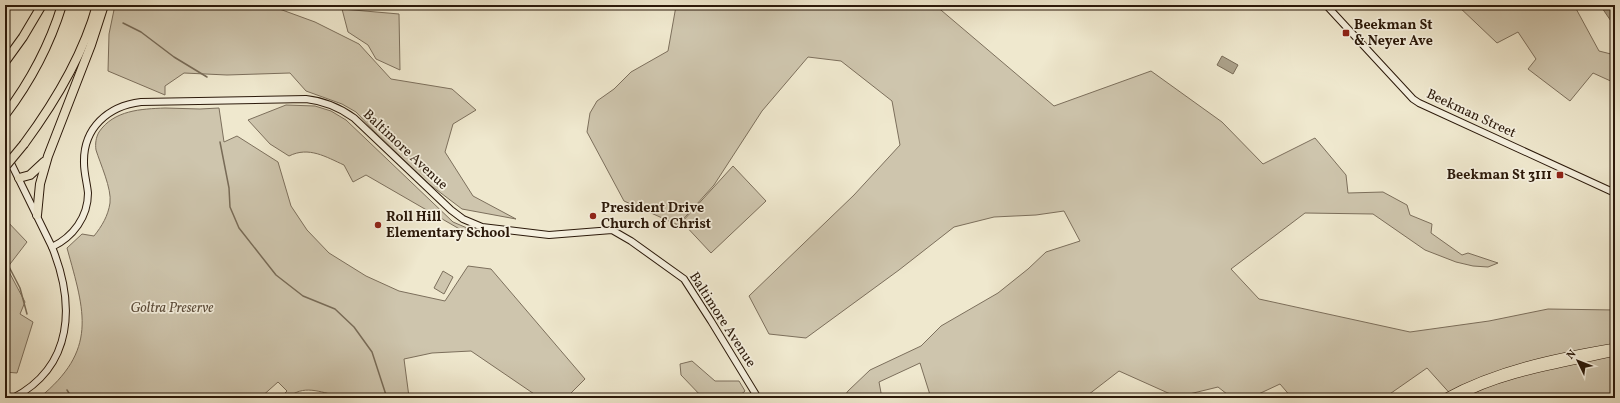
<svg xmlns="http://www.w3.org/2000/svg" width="1620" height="403" font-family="Vollkorn,serif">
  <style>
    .green { fill: #cec5ad; stroke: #7c6f5c }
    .water { fill: #aca28b; stroke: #786b57 }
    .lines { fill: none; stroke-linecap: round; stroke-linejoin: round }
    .stream { stroke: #786b57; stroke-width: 1.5 }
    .secondary-casing { stroke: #2b190a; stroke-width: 8 }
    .primary-casing { stroke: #2b190a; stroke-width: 8 }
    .highway-casing { stroke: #2b190a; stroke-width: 10 }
    .secondary { stroke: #f5f0df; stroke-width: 6 }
    .primary { stroke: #efe8ce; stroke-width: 7 }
    .highway { stroke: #efe8ce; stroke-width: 8 }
    .highway-bridge-casing { stroke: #2b190a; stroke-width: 10; stroke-linecap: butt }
    .highway-bridge { stroke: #efe8ce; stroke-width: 8 }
    .poi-dot { fill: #8f2418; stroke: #f5f0df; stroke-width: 1.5 }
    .labels { text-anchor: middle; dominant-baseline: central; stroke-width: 3.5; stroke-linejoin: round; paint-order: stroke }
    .poi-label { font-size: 14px; font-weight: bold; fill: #2b190a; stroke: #f5f0df; text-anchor: start }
    .street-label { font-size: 14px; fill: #2b190a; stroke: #f5f0df }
    .park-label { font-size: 14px; font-style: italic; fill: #5c4d3b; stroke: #f5f0df }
  </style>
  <rect width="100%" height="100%" fill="#efe8ce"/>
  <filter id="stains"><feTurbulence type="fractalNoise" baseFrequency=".005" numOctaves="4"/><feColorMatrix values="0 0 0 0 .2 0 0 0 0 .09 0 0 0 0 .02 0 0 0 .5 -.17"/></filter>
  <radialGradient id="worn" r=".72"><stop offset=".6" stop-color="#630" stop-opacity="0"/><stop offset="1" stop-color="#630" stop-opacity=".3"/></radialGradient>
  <!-- green -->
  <g class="green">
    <path d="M115,5H273L274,7L315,22L359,44L391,79L452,89L476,110L453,124L445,152L473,196L516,219L462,209L429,184L374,131L356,112L342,104L306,91L290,73L227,75L184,73L165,86V95L108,71L109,34Z"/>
    <path d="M675,5H935L1054,106L1151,71L1222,122L1263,164L1315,138L1346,175L1348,193L1383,192L1407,205L1410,215L1432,224L1431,233L1462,255L1468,253L1498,263L1488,267L1473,266L1456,262L1425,250L1373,214L1305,213L1231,269L1259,299L1410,332L1489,321L1548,309L1615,310V398H1454L1427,368L1384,398H1292L1280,384L1250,398H1232L1218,387L1177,397L1119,371L1084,398H931L920,363L879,382L882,398H843L848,391L870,370L921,346L941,326L998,293L1028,269L1046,252L1080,241L1064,211L1036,215L994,217L954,227L899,270L806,338L769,334L749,296L854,195L900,145L892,101L841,61L808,57L762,111L714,185L678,225L624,201L587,132L590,113L597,101L614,89L631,72L668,51L676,6Z"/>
    <path d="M1457,5H1574L1599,51L1615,55V83L1593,73L1570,101L1528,69L1536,59L1518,32L1497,43Z"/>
    <path d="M342,9L399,14L400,70L376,59L368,45L348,32Z"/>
    <path d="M286,105L315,106L331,111L346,120L453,222L467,228L463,231L366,175L353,182L344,165C326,157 309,146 289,156L270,144L248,120Z"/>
    <path d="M165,108L200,109L219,108L224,142L237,136L278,162L291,206L307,230L329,253L366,276L399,291L445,301L468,266L491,269L585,379L566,398H540L471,351L432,353L404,359L409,397L411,398H339L338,396C320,392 303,384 288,398H280L287,391L278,382L260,398H39C98,350 85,313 67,248L82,234L94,236C102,226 108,216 110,203C112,189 100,163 96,150C95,144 96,137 99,132C114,110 141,109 165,108Z"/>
    <path d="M733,166L766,201L711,253L682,222Z"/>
    <path d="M5,219L27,242L7,268L25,302L20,314L33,322L17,373L5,372Z"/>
    <path d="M443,271L453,277L444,294L434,288Z"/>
    <path d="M692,361L715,381H739L745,391L737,398H703L681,375L680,364Z"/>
  </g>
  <!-- water -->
  <g class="water">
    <path d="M1600,5H1615V27Z"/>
    <path d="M1222,56L1238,65L1233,74L1217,65Z"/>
  </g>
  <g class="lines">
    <!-- stream -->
    <g class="stream">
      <path d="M123,23L141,32L174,57L207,77"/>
      <path d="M220,142L229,188L230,207L239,228L276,275L303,296L335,309L354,327L372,352L387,398"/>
      <path d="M5,259L20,288L27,314"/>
      <path d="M67,390L72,398"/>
    </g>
    <defs>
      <g id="secondary">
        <path d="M1326,5L1413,99L1419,103L1615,193"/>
        <path d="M5,151L52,247C75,304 74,366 13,398"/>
        <path d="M52,247C73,237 88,217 88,193C87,183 84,173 84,163C83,128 108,106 141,102L306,99C324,101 339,107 354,118L451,210L463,219L482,227L549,235L612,230L631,241L684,279L711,321L758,398"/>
      </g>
      <g id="primary">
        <path d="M1444,398C1497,369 1556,357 1615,347"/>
        <path d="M1456,398C1502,372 1564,364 1615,352"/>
      </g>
      <g id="highway">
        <path d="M5,62L23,37L42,5"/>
        <path d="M5,115C30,82 50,44 62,5"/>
        <path d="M24,144C55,102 83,56 97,5"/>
        <path d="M19,178L30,175L44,162"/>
        <path d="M37,215L40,184L48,156L91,45L104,5"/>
      </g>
    </defs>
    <!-- secondary casing -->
    <use href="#secondary" class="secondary-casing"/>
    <!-- primary casing -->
    <use href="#primary" class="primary-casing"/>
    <!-- highway casing -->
    <use href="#highway" class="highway-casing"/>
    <!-- secondary -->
    <use href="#secondary" class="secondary"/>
    <!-- primary -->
    <use href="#primary" class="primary"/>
    <!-- highway -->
    <use href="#highway" class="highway"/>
    <defs>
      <path id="highway-bridge" d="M5,167L24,144"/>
    </defs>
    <!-- highway-bridge casing -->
    <use href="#highway-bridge" class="highway-bridge-casing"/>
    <!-- highway-bridge -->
    <use href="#highway-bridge" class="highway-bridge"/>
  </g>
  <!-- markers -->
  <g class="poi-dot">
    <rect x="1342" y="29" width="8" height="8" rx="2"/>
    <rect x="1556" y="171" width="8" height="8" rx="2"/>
    <circle cx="593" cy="216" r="4"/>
    <circle cx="378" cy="225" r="4"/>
  </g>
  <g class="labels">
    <!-- poi labels -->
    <g class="poi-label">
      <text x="1354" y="25">Beekman St<tspan x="1354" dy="16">&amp; Neyer Ave</tspan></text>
      <text x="1552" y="175" text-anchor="end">Beekman St 3111</text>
      <text x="601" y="208">President Drive<tspan x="601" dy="16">Church of Christ</tspan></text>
      <text x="386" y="217">Roll Hill<tspan x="386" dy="16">Elementary School</tspan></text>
    </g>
    <!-- street labels -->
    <g class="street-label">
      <text transform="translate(1471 114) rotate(25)">Beekman Street</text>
      <text transform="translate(405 150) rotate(43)">Baltimore Avenue</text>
      <text transform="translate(722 320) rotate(57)">Baltimore Avenue</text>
    </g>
    <!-- park labels -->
    <g class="park-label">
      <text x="172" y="308">Goltra Preserve</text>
    </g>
  </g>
  <!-- margin -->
  <rect width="1620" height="403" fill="none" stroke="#efe8ce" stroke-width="20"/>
  <rect x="6" y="6" width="1608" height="391" fill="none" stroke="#2b190a" stroke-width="2"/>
  <rect x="10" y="10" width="1600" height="383" fill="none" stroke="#2b190a"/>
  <!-- north arrow -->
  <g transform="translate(1578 361) rotate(313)" stroke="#f5f0df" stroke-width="3" paint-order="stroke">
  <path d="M0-3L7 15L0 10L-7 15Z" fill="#2b190a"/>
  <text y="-6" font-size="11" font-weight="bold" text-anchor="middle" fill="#2b190a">N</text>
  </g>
  <rect width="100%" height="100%" filter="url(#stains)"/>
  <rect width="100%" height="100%" fill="url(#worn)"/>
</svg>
